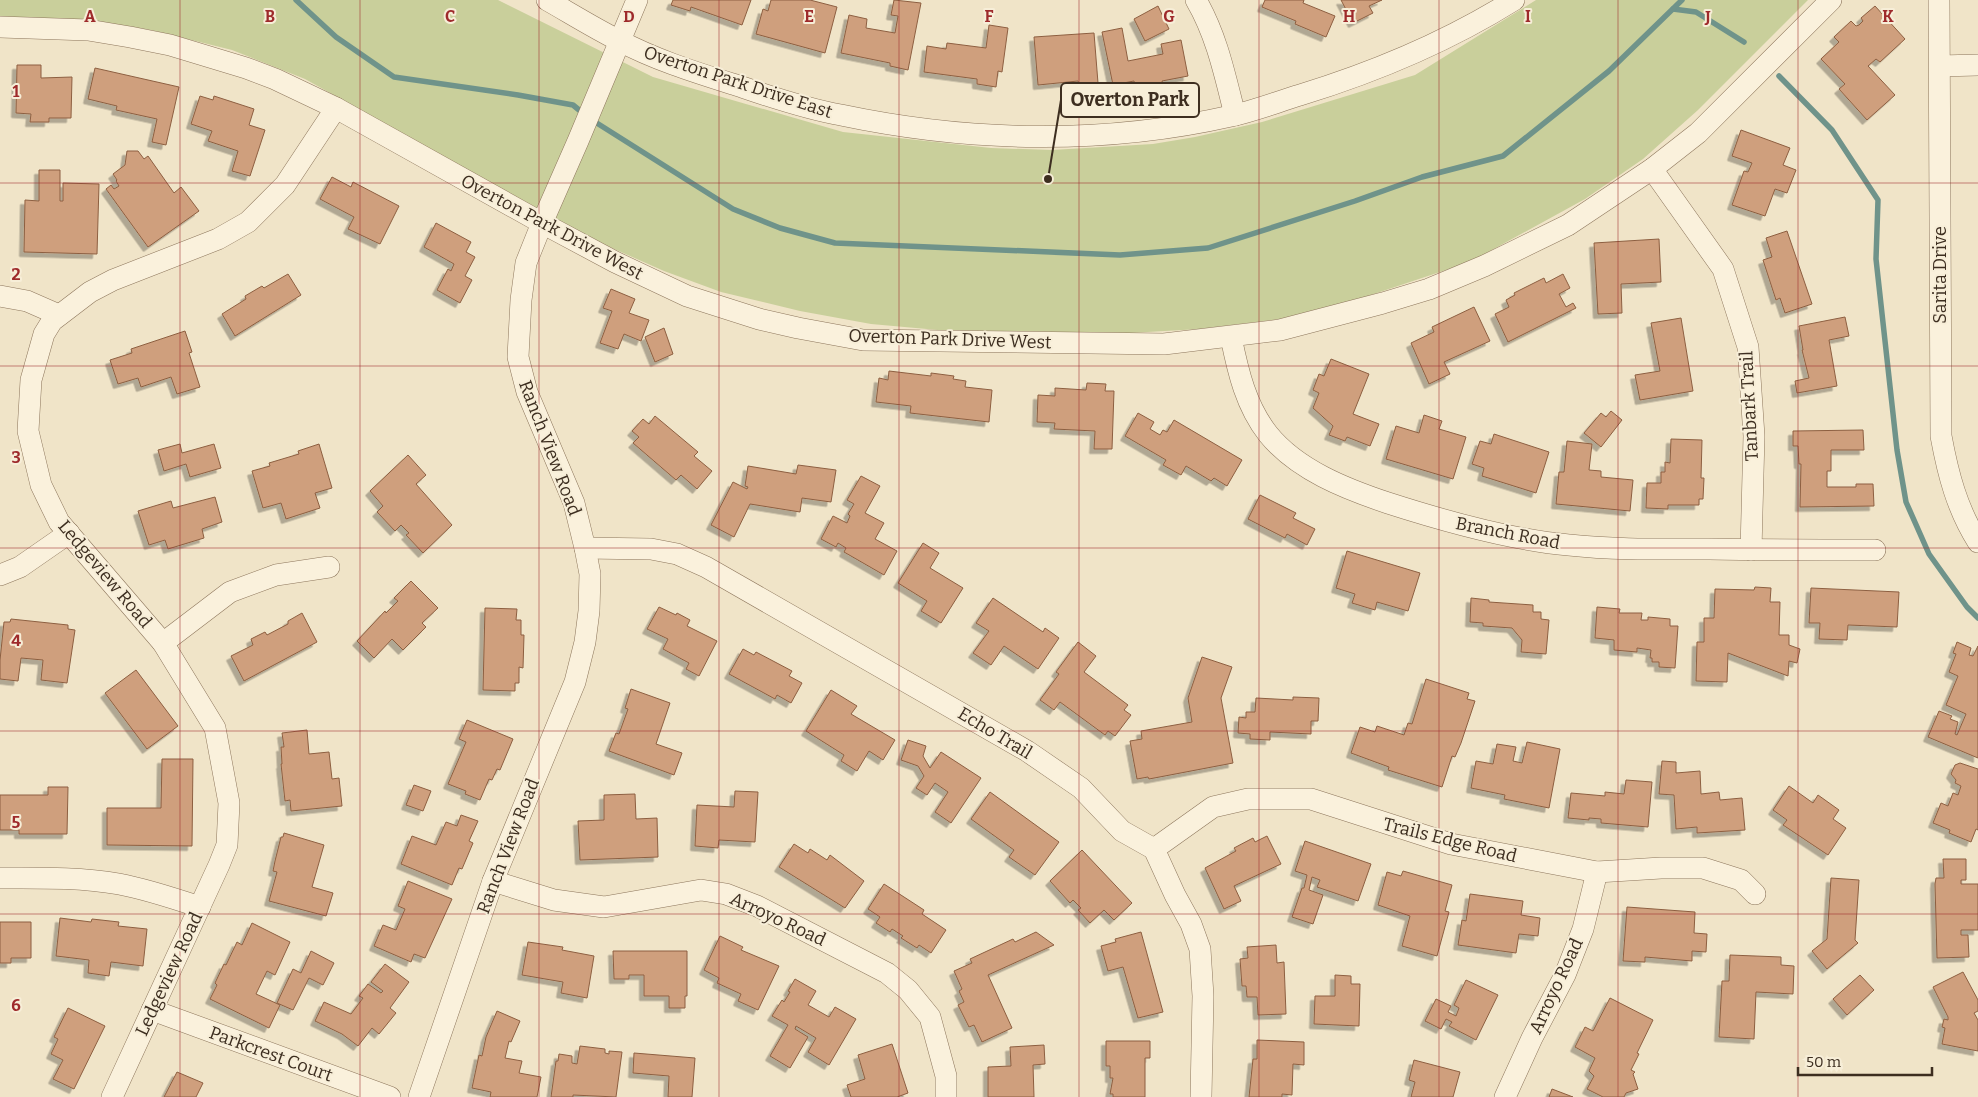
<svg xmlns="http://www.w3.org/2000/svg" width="1978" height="1097" font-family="Bitter,serif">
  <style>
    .green { fill: #c9cf9b }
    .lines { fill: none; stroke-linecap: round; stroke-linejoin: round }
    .stream { stroke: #6f938a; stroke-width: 5.5 }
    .building { fill: #cf9f7d; stroke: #8d5f41; filter: url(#shadow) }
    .minor-casing { stroke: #8d765c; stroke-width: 22 }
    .minor { stroke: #faf1dc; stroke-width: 21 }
    .grid { fill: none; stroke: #9e2a2b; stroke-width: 1; stroke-opacity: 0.55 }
    .labels { text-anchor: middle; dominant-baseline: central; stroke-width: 4; stroke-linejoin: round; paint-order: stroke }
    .street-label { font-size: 18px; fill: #3d2e20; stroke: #f7eed8 }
    .grid-label { font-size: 16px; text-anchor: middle; font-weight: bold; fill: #9e2a2b; stroke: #f7eed8; stroke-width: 4; stroke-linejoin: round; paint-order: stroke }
    .leader { fill: none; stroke: #3d2e20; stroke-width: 2 }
    .callout-dot { fill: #3d2e20; stroke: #f7eed8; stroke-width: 2 }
    .callout { fill: #f7eed8; stroke: #3d2e20; stroke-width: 2 }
    .callout-label { font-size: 19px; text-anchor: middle; font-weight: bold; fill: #3d2e20 }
  </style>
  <defs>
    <filter id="shadow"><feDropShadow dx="-4.5" dy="4.5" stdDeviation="0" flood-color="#0004"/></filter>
  </defs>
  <rect width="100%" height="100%" fill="#f0e4c8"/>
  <!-- green -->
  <path class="green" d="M0,0H498L653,77L843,132L991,148L1052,150L1153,144L1195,137L1262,122L1415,75L1536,0H1808L1698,110L1643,159L1585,199L1470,262L1338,306L1288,318L1200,329L1130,333L938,330L871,324L800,311L721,292L664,271L596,241L305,79L232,50L151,30L87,20L0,17Z"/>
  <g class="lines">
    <!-- stream -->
    <g class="stream">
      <path d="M296,0L336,37L394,77L518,95L573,105L584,114"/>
      <path d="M1673,9L1696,12L1744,42"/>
      <path d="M1779,76L1832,130L1878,200L1876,259L1897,450L1906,502L1929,554L1967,607L1978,618"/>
      <path d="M592,120L733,209L780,228L835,243L1120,255L1208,248L1355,201L1422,177L1503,156L1609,71L1682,0"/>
    </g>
  </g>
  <!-- building -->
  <g class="building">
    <path d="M673,0H751L742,25L691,7L690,11L671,5Z"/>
    <path d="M771,0H810L837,7L825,53L756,34L763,9L768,11Z"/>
    <path d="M894,0L921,3L908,70L890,66V63L841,53L849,15L867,19L866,28L895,33L898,16L891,15Z"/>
    <path d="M1265,0H1304L1303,3L1335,16L1326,37L1295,24L1296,21L1262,7Z"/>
    <path d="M1341,0H1382L1369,6L1373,13L1353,23Z"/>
    <path d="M1158,6L1169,29L1145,41L1134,19Z"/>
    <path d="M1875,6L1905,39L1880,62L1876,59L1868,66L1895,95L1867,120L1839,89L1845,84L1821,59L1839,42L1834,37L1851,21L1856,26L1859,25L1863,21L1861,18Z"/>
    <path d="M989,25L1008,28L1002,72L998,71L996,87L977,84V79L924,72L927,46L946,49L947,43L986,48Z"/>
    <path d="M1122,28L1128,61L1163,54L1161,44L1181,40L1188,76L1162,81L1163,85L1145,89L1144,85L1135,86L1134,81L1113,85L1102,32Z"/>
    <path d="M1094,33L1098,83L1079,84L1078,81L1038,85L1034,37Z"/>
    <path d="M17,65H41V78L72,77L71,118H49V122H30L31,114L16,113Z"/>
    <path d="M95,68L179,87L166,145L152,142L157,119L116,110L117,106L88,99Z"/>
    <path d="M200,96L213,100L214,96L254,109L249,125L265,130L250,176L232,171L238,151L208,141L212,131L191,124Z"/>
    <path d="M1741,130L1790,148L1783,165L1796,170L1787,193L1775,189L1765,216L1732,205L1744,171L1748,172L1752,163L1732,156Z"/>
    <path d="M127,151H138L144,159L148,156L174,193L181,187L199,211L148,247L106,189L111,185L114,189L119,186L116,181L117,180L113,174L125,165Z"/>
    <path d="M39,170H60V201H63V183L99,184L97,254L24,252L25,200L39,201Z"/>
    <path d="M332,177L351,187L353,182L399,206L380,244L348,229L354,217L320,199Z"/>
    <path d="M436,223L471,242L466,252L475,257L465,276L472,280L460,303L437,290L448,269L451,271L454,264L424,247Z"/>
    <path d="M1787,231L1812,304L1785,313L1780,298L1776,300L1763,260L1772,257L1766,238Z"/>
    <path d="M1659,239L1661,282L1621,284L1622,313L1598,314L1594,243Z"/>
    <path d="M288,274L301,295L235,336L222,314L246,299L245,296L262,286L264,288Z"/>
    <path d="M1563,274L1570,288L1559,294L1566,307L1573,303L1576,308L1508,342L1495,314L1509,307L1506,300L1515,295L1514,293L1544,278L1546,283Z"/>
    <path d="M611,289L635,299L629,313L649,320L641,341L624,334L618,349L600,343L612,311L603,308Z"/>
    <path d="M1474,307L1490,341L1444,362L1450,374L1429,384L1411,343L1434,332L1432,327Z"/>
    <path d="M1845,317L1849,336L1829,340L1837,386L1797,393L1795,381L1809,378L1802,350H1803L1799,326Z"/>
    <path d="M1681,318L1693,391L1640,400L1635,375L1660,371L1651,323Z"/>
    <path d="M664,328L673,354L655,362L645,337Z"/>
    <path d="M185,331L192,352L189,353L200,387L177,394L171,377L141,387L138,378L118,384L110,360L132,353L131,349Z"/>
    <path d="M1331,359L1369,374L1353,414L1379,424L1370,446L1347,437L1345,441L1329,435L1333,426L1313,408L1319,393L1313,390L1319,374L1324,376Z"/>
    <path d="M889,371L931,376V373L954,376L953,379L966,381L965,387L992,390L989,422L910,413L911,406L876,402L879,378L888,380Z"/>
    <path d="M1087,383L1106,384L1105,391H1114L1112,449H1094L1095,431L1054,429L1055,423L1037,422L1038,395L1055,396V388L1086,390Z"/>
    <path d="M1611,411L1622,420L1601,447L1584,433L1601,413L1606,417Z"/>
    <path d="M1138,413L1154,422L1150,429L1160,435L1163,430L1167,432L1174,420L1242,460L1227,486L1214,478L1211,481L1186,466L1181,475L1163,465L1166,460L1125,436Z"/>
    <path d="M1424,415L1442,421L1439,429L1466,437L1453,479L1386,459L1396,426L1419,433Z"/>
    <path d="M655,416L698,452L694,456L712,471L697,489L681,475L676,480L633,443L639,437L632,431L643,419L649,424Z"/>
    <path d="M1863,430L1864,450H1831V471H1827V487H1856V484H1873L1874,506L1800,507L1801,464H1799L1798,446H1793V431Z"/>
    <path d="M1494,434L1549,452L1536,493L1482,476L1484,468L1472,464L1480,441L1491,444Z"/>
    <path d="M1671,439L1702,440L1701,478H1704L1703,499H1699V505H1668V509L1646,508L1647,483H1661V472H1665V462L1670,463Z"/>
    <path d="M1567,441L1592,444L1589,470L1601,471V477L1633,480L1630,511L1556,504L1559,472H1564Z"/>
    <path d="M180,444L182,453L214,444L221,468L190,477L186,464L164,471L158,450Z"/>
    <path d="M319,444L332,488L315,493L320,508L286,519L281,503L263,508L252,471L270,466L269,463L299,454L298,451Z"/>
    <path d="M408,455L426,475L416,484L452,525L423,553L406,535L409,533L401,525L395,531L377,512L383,506L370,491Z"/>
    <path d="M798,465L836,470L831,502L802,498L800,512L750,504L734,537L711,525L733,482L747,489L748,487L745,486L748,466L796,474Z"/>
    <path d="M861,476L880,486L865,513L884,523L875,539L897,551L884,575L844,552L846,548L838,543L836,547L821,539L833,516L847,523L850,516L848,514L854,504L847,500Z"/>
    <path d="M1260,495L1296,513L1293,518L1315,529L1307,545L1287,534L1285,538L1248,519Z"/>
    <path d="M215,497L222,522L202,529L204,538L168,549L165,540L149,545L138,511L171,501L173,508Z"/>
    <path d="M923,543L939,553L930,568L963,588L941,623L921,611L927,601L898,583Z"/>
    <path d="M1347,551L1420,573L1408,611L1377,602L1375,610L1352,603L1355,594L1336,588Z"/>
    <path d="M411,581L438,608L422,623L426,627L403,650L392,639L374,658L357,641L385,611L386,613L398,601L394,598Z"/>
    <path d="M1755,587L1771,588L1770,602H1780L1779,635H1789V645L1800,649L1797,663L1789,661L1788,676L1728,653L1727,682L1696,681L1697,642H1704V618H1714L1715,589L1754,590Z"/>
    <path d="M1811,588L1899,592L1897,627L1848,625L1847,640L1819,639L1820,623H1809Z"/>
    <path d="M993,598L1043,632L1045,628L1059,638L1038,669L1004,646L991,665L973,653L989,631L976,623Z"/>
    <path d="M1471,598L1489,600V602L1533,605V612H1541V619L1549,620L1546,654L1521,652L1522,640L1512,628L1483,626V623L1470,622Z"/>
    <path d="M659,607L676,615L677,613L690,620L687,626L717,641L699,676L686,669L689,663L663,649L668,639L647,629Z"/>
    <path d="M1597,607L1620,609L1619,613H1642L1641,620H1648V617L1670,619V626H1678L1675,668L1659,667V662H1652V658H1650L1651,650L1637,648V652L1614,650V640L1595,638Z"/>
    <path d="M485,608L517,609L516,620H521V635H524L523,668L519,667V683H515V691L483,690Z"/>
    <path d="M302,613L317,642L244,681L231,656L253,645L251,639L265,632L267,635L288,624V621Z"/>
    <path d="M11,619L68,625V629L75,630L67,683L41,680L43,660L21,658L18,681L0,679V660L4,622H10Z"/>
    <path d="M1078,642L1096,656L1084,672L1128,705L1124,710L1131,715L1115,736L1108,731L1105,735L1060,702L1054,710L1040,700L1059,674L1056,672Z"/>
    <path d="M1957,642L1971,648L1969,655L1973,656L1978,646V758L1928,737L1939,711L1952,716L1950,719L1958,722L1955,734L1957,735L1966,714L1946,705L1958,676L1949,672L1956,654L1953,653Z"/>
    <path d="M743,649L754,655L756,652L792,671L789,676L802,683L791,703L777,695L775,699L729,674Z"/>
    <path d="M1202,657L1232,667L1221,698L1233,763L1149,779L1148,777L1137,779L1130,741L1142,739L1141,731L1192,722L1188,698Z"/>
    <path d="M136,670L178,726L147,749L105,693Z"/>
    <path d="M1426,679L1469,693L1467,699L1475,701L1461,743L1455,757L1452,756L1442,787L1388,770L1389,767L1351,753L1360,727L1375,732L1377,726L1404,735L1408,723L1412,724Z"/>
    <path d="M631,689L670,703L656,744L682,753L674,775L609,751L616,733L619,734L628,709L625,708Z"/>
    <path d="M831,690L857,706L851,714L895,740L883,760L869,751L857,771L841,761L844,755L806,731Z"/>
    <path d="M1293,697L1319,698L1318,721H1311V734L1270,732V740L1250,739V734L1238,733L1239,717L1246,718V712H1255L1256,698L1293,700Z"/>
    <path d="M467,720L513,739L500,770L497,769L492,780L489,779L480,800L465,794L466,791L448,784L466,742L459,739Z"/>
    <path d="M307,730L309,754L329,752L332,779L339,778L342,806L291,811L290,800L285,801L281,764H282L281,747H284L282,733Z"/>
    <path d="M908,740L926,746L923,756L930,768L941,752L981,778L951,823L935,812L948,792L935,783L927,795L916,788L924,776L918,766L901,760Z"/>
    <path d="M1527,742L1560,749L1549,808L1504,799L1505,795L1471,788L1476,761L1493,764L1497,744L1516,747L1513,761L1522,763Z"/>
    <path d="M162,759H193L192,846L107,845V808H161Z"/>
    <path d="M1662,761L1676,762V773L1700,771L1701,794L1719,792L1720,800L1742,798L1745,830L1697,833V827L1676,829L1674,795L1659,794Z"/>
    <path d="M1960,763L1978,769V830L1976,829L1971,842L1949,833L1950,830L1933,823L1941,803L1948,806L1953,793L1958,795L1961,786L1955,783L1956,780L1951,774L1955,765Z"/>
    <path d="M1626,780L1652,782L1648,827L1601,823V819L1589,818V820L1568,818L1571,793L1605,796V792L1624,794Z"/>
    <path d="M414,785L431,791L423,811L406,805Z"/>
    <path d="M1789,786L1813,803L1818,795L1839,810L1833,819L1846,828L1828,855L1783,825L1787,820L1773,810Z"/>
    <path d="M48,787H68L67,834H19V830H0V795H48Z"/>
    <path d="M735,791L758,792L755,842L719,840L718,848L695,846L697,805L734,807Z"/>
    <path d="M990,792L1059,842L1035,875L1009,857L1014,850L971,819Z"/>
    <path d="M635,794L636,819L657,818L658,857L580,860L578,821L604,820V795Z"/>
    <path d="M461,815L478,821L469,841L473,843L462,869L459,868L452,885L401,864L412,836L436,845L446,822L457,826Z"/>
    <path d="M284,833L324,845L312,887L333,893L326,916L269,901L277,872L273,871L275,861L281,837H283Z"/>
    <path d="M1267,836L1281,864L1234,886L1241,901L1224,909L1205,868L1236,851L1234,848L1253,838L1255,842Z"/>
    <path d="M1305,841L1371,864L1358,901L1317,887L1320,880L1312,877L1309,890L1323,895L1313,924L1292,917L1302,888H1304L1307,875L1295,871Z"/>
    <path d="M794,844L808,853L810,849L827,860L830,855L864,881L845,908L779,867Z"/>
    <path d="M1082,850L1132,903L1114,920L1104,910L1090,923L1078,910L1081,908L1073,900L1070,903L1050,881Z"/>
    <path d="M1943,859H1966V880H1961V884H1978V930H1961V935H1968L1969,957L1937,958L1935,884L1936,878H1944Z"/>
    <path d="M1403,871L1452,885L1445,911L1449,912L1437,956L1402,946L1410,916L1378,905L1387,872L1401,876Z"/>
    <path d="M1831,878L1859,880L1855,940L1858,943L1827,969L1812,951L1827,939Z"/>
    <path d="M408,881L452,899L425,958L414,954L411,962L374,946L383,925L396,930L405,909L398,906Z"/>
    <path d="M884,884L924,910L922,914L946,930L931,953L919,945L917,948L901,938L903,936L892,929L890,932L876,923L880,917L868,909Z"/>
    <path d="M1470,894L1523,901L1521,915L1540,918L1538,936L1519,934L1516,953L1458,945L1462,920L1466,921Z"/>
    <path d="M1627,907L1695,912L1694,933L1707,934L1706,952L1692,951V961L1645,957V962L1623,961Z"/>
    <path d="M60,918L91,922L92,919L119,922L118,926L147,929L143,966L111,962L109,976L88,973L89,960L56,956Z"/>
    <path d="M0,922H31V958H11V963H0Z"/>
    <path d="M252,923L290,942L275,975L267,971L256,994L280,1005L269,1028L210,999L217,985L215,983L224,964L226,965L237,942L242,945Z"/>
    <path d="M1036,932L1054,945L988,975L1012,1028L982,1042L974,1025L969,1027L958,1005L964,1002L959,991L962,989L954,971L972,963L970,959L1013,939L1015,942Z"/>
    <path d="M1141,932L1163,1012L1138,1018L1123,967L1108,971L1101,946L1116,942L1115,939Z"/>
    <path d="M720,936L743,947L741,950L779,966L758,1010L738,1001L741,994L717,983L719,978L704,970Z"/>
    <path d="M528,942L563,947L562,950L594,956L587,998L561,993L563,982L522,975Z"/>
    <path d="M1276,945L1277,963L1284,962L1286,1014L1258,1015L1257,997H1247L1246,986H1242L1240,959L1248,958L1247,947Z"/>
    <path d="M311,951L334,963L323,985L309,978L293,1010L277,1003L293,969L301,973Z"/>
    <path d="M613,951H687V996H685V1008H669V996H644V975H629V979H614Z"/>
    <path d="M1730,955L1781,957V965L1794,966L1793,994L1756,992L1754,1039L1719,1037L1722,981H1729Z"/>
    <path d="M385,964L409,982L390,1008L396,1013L379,1034L372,1028L358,1046L342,1034L315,1021L324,1002L351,1014L363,998L359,996L368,984L381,993L383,991L371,982Z"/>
    <path d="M1963,972L1978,1000V1011L1974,1013L1978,1020V1051L1942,1044L1945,1028L1942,1027L1944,1019L1948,1020V1017L1933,987Z"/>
    <path d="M1335,975L1351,976V984H1360L1359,1026L1314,1024L1315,996H1335Z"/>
    <path d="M1860,975L1874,990L1847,1015L1833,999Z"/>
    <path d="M795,979L816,991L808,1005L829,1017L835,1007L856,1019L829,1065L808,1052L816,1038L796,1026L795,1029L808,1037L790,1068L770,1056L788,1025L772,1016L782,1000L784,1002L790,992L788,991Z"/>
    <path d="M1466,980L1498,995L1476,1040L1449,1026L1452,1022L1446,1019L1441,1029L1425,1021L1436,999L1451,1006L1448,1012L1456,1016L1459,1008L1454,1005Z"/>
    <path d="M1610,998L1653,1020L1637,1053L1639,1054L1631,1070L1635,1072L1633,1074L1638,1089L1626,1093L1624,1097H1603L1587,1089L1594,1076L1589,1071L1595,1058L1575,1047L1585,1027L1593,1031Z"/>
    <path d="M68,1008L105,1026L74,1089L53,1079L63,1060L51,1054L58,1039L54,1037Z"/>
    <path d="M497,1011L520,1021L511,1042L509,1041L505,1058L522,1061L519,1073L541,1077L537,1097H490L491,1092L472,1088L479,1055L482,1056L486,1037Z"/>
    <path d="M1257,1040L1304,1042V1065L1293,1064L1292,1095L1282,1094V1097H1249L1253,1059H1257Z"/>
    <path d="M1106,1041H1150V1058H1145V1097H1113V1094H1110L1113,1078H1110V1066H1106Z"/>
    <path d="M892,1044L908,1093L897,1097H851L847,1085L865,1079L858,1055Z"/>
    <path d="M1044,1045L1045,1064L1033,1065L1034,1097H988V1067L1011,1066L1010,1047Z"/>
    <path d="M580,1046L605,1049V1053L609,1054V1051L622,1052L616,1097L573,1095V1097H551L556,1061H558L559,1054L572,1056V1063L577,1064Z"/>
    <path d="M634,1053L695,1058L692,1097H668L669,1076L633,1073Z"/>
    <path d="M1414,1060L1460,1072L1453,1097H1411L1415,1082L1409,1080Z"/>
    <path d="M177,1072L203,1083L196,1097H164Z"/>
    <path d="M1552,1089L1573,1097H1549Z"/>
  </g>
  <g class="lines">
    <defs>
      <g id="minor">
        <path d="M547,0C570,13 594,28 618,40C657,61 701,74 742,87C774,98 808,109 841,115C969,142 1103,145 1231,116C1254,111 1277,102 1300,95C1375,72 1447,42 1514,0"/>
        <path d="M1196,0C1217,36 1225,76 1235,115"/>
        <path d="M1939,0L1941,436C1948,474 1957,509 1978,542"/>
        <path d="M0,27L88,30L130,37L170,45L246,68L275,79L336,108L542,223L615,262L687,296L759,319L798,328L863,340L1164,344L1280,330L1383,303L1429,289L1484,266L1568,225L1652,169L1698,133L1831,0"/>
        <path d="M1940,66L1978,65"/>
        <path d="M1652,169L1723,269L1748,347L1754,436L1751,550"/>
        <path d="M0,296L27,301L59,315"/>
        <path d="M1231,337C1238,372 1246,406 1268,434C1297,470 1346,489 1388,503C1444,521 1510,540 1569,545C1615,550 1662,549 1709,549C1764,550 1820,550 1875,550"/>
        <path d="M585,548L651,549L677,554L706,567L1027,751L1081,788L1122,831L1154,849L1175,895L1191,924L1200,949L1203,996L1201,1097"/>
        <path d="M0,575L20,567L69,533"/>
        <path d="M163,643L230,592L276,575L329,567"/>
        <path d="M1154,849L1213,807L1248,799H1311L1451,844L1597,872L1661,868H1703L1741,880L1755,894"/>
        <path d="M0,878C40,878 79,877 119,884C146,889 173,898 200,907"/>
        <path d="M493,881L554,900L604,907L701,890L726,894L757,906L887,973L908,990L930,1017L946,1076V1097"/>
        <path d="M152,1010L390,1097"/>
        <path d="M112,1097L219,865L227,845L229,803L215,728L163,643L59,522L41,485L28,431L31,380L44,334L52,321L90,292L113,280L218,239L248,222L285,185L336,108"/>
        <path d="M419,1097L493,881L575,682L585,642L589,611L590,574L585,548L574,503L527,392L518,357L521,300L526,263L542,223L578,141L637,0"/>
        <path d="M1505,1097L1532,1038L1565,975L1583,929L1597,872"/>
      </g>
    </defs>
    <!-- minor casing -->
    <use href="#minor" class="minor-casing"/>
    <!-- minor -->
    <use href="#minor" class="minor"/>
  </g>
  <!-- grid -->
  <path class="grid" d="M180,0V1097M360,0V1097M539,0V1097M719,0V1097M899,0V1097M1079,0V1097M1259,0V1097M1439,0V1097M1618,0V1097M1798,0V1097M0,183H1978M0,366H1978M0,548H1978M0,731H1978M0,914H1978"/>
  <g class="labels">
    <!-- street labels -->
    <g class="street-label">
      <text transform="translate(738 82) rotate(18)">Overton Park Drive East</text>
      <text transform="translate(552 227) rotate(28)">Overton Park Drive West</text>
      <text transform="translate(1940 275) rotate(-90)">Sarita Drive</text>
      <text transform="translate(950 339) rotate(2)">Overton Park Drive West</text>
      <text transform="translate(1749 406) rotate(-93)">Tanbark Trail</text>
      <text transform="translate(550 448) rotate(69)">Ranch View Road</text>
      <text transform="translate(1508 533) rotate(11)">Branch Road</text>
      <text transform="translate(105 574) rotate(50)">Ledgeview Road</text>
      <text transform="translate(995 733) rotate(31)">Echo Trail</text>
      <text transform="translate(1450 840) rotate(14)">Trails Edge Road</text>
      <text transform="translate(508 846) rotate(-69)">Ranch View Road</text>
      <text transform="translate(778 919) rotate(25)">Arroyo Road</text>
      <text transform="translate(169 974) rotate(-65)">Ledgeview Road</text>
      <text transform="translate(1556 986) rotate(-65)">Arroyo Road</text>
      <text transform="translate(271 1054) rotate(20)">Parkcrest Court</text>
    </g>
  </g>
  <g class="grid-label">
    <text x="90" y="22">A</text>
    <text x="270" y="22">B</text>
    <text x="450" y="22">C</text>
    <text x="629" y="22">D</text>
    <text x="809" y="22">E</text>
    <text x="989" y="22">F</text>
    <text x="1169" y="22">G</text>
    <text x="1349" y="22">H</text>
    <text x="1528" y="22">I</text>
    <text x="1708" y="22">J</text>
    <text x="1888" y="22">K</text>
    <text x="16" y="97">1</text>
    <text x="16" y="280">2</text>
    <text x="16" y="463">3</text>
    <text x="16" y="646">4</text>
    <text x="16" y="828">5</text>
    <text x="16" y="1011">6</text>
  </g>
  <!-- callouts -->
  <path class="leader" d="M1048 179L1061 100"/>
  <circle class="callout-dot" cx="1048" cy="179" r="5"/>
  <rect class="callout" x="1061" y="83" width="138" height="34" rx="5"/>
  <g class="callout-label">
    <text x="1130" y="106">Overton Park</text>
  </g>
  <!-- scale -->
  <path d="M1798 1067v8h134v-8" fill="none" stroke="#3d2e20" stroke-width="2.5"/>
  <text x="1806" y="1067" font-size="15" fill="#3d2e20" stroke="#f7eed8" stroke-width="4" paint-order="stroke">50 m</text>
</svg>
